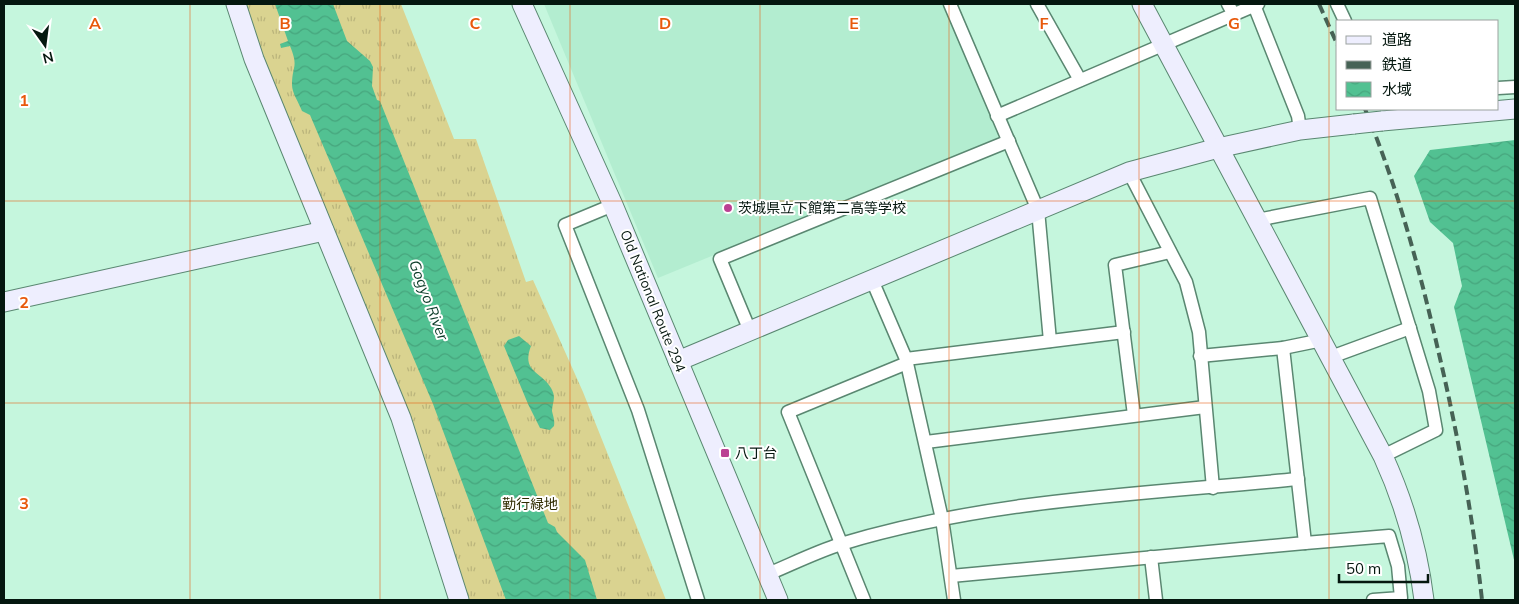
<svg xmlns="http://www.w3.org/2000/svg" width="1519" height="604" font-family="Mulish,'Noto Sans JP',sans-serif">
  <style>
    .built { fill: #b3edd0 }
    .grass { fill: url(#grass-tufts) }
    .water { fill: url(#water-waves) }
    .lines { fill: none; stroke-linecap: round; stroke-linejoin: round }
    .street-casing { stroke: #5a8771; stroke-width: 15 }
    .secondary-casing { stroke: #5a8771; stroke-width: 21 }
    .street { stroke: #fff; stroke-width: 12 }
    .secondary { stroke: #eeeefe; stroke-width: 19 }
    .rail { stroke: #466255; stroke-width: 4; stroke-dasharray: 10 5; stroke-linecap: butt }
    .secondary-bridge-casing { stroke: #5a8771; stroke-width: 21; stroke-linecap: butt }
    .secondary-bridge { stroke: #eeeefe; stroke-width: 19 }
    .grid { fill: none; stroke: #e8590c; stroke-width: 1; stroke-opacity: 0.55 }
    .poi-dot { fill: #bb4193; stroke: #fff; stroke-width: 2 }
    .labels { text-anchor: middle; dominant-baseline: central; stroke-width: 4; stroke-linejoin: round; paint-order: stroke }
    .poi-label { font-size: 14px; fill: #05170f; stroke: #fff; text-anchor: start }
    .street-label { font-size: 14px; fill: #05170f; stroke: #fff }
    .park-label { font-size: 14px; fill: #2f2b00; stroke: #fff }
    .water-label { font-size: 15px; font-style: italic; fill: #0c3d2a; stroke: #fff }
    .grid-label { font-size: 16px; text-anchor: middle; font-weight: bold; fill: #e8590c; stroke: #fff; stroke-width: 4; stroke-linejoin: round; paint-order: stroke }
  </style>
  <defs>
    <pattern id="grass-tufts" width="24" height="20" patternUnits="userSpaceOnUse" patternTransform="scale(1.25)"><rect width="24" height="20" fill="#dad390"/><path d="M3 7l-1-3M5 7V3M7 7l1-3M15 17l-1-3M17 17v-4M19 17l1-3" fill="none" stroke="#bab47b"/></pattern>
    <pattern id="water-waves" width="16" height="10" patternUnits="userSpaceOnUse" patternTransform="scale(1.25)"><rect width="16" height="10" fill="#52c192"/><path d="M0 5q4-4 8 0t8 0" fill="none" stroke="#46a57d"/></pattern>
  </defs>
  <rect width="100%" height="100%" fill="#c5f6dd"/>
  <!-- built -->
  <path class="built" d="M544,4H950L999,131L997,139L658,278Z"/>
  <!-- grass -->
  <path class="grass" d="M242,4H401L454,139H476L526,282L533,280L583,392L666,600H466L268,78Z"/>
  <!-- water -->
  <g class="water">
    <path d="M275,4H333L347,41L370,61L373,67L372,86L377,100L380,101L548,523L555,527L557,532L585,560L597,600H506L433,404L310,115L302,111C299,103 292,93 292,85C292,65 299,68 290,46L281,48L280,44L288,41Z"/>
    <path d="M1515,140V564L1454,307L1462,286L1453,243L1430,222L1414,176L1430,150Z"/>
    <path d="M519,336L531,346C521,372 541,371 551,388C557,398 552,403 552,411C553,416 555,420 554,426L550,430L540,428L528,404L504,346L508,340Z"/>
  </g>
  <g class="lines">
    <defs>
      <g id="street">
        <path d="M950,4L1038,210L1050,341"/>
        <path d="M1037,4L1080,80"/>
        <path d="M1228,4L1234,15"/>
        <path d="M1337,4L1345,21"/>
        <path d="M1254,5L1298,116L1300,130"/>
        <path d="M1498,88L1515,87"/>
        <path d="M997,116L1258,4"/>
        <path d="M1129,172L1186,282L1199,332L1213,488"/>
        <path d="M613,205L565,225L638,410L698,600"/>
        <path d="M1257,220L1370,198L1429,391L1436,430L1383,456"/>
        <path d="M872,280L906,359L942,519L954,600"/>
        <path d="M750,331L720,259L1009,141"/>
        <path d="M1200,356L1283,348L1322,340"/>
        <path d="M1331,357L1410,328"/>
        <path d="M906,359L1124,332"/>
        <path d="M1134,415L1115,265L1170,252"/>
        <path d="M926,442L1205,407"/>
        <path d="M1305,543L1389,536L1398,566L1401,598L1373,600"/>
        <path d="M1151,557L1156,600"/>
        <path d="M768,574C792,564 816,552 841,544C989,499 1145,494 1298,479"/>
        <path d="M951,576L1305,543L1283,348"/>
        <path d="M864,600L788,412L907,363"/>
      </g>
      <g id="secondary">
        <path d="M236,4L254,59L401,418L459,600"/>
        <path d="M522,4L613,205L778,600"/>
        <path d="M1142,4L1383,456C1404,502 1418,550 1424,600"/>
        <path d="M1382,121L1515,109"/>
        <path d="M4,302L324,231"/>
        <path d="M678,361L1129,172L1218,148L1300,130L1354,124"/>
      </g>
    </defs>
    <!-- street casing -->
    <use href="#street" class="street-casing"/>
    <!-- secondary casing -->
    <use href="#secondary" class="secondary-casing"/>
    <!-- street -->
    <use href="#street" class="street"/>
    <!-- secondary -->
    <use href="#secondary" class="secondary"/>
    <!-- rail -->
    <g class="rail">
      <path d="M1319,4L1338,46"/>
      <path d="M1365,109C1398,188 1420,271 1439,354C1458,435 1473,518 1482,600"/>
    </g>
    <defs>
      <path id="secondary-bridge" d="M1354,124L1382,121"/>
    </defs>
    <!-- secondary-bridge casing -->
    <use href="#secondary-bridge" class="secondary-bridge-casing"/>
    <!-- secondary-bridge -->
    <use href="#secondary-bridge" class="secondary-bridge"/>
  </g>
  <!-- grid -->
  <path class="grid" d="M190,4V600M380,4V600M570,4V600M760,4V600M949,4V600M1139,4V600M1329,4V600M4,201H1515M4,403H1515"/>
  <!-- markers -->
  <g class="poi-dot">
    <circle cx="728" cy="208" r="5"/>
    <rect x="720" y="448" width="10" height="10" rx="2.5"/>
  </g>
  <g class="labels">
    <!-- poi labels -->
    <g class="poi-label">
      <text x="738" y="208">茨城県立下館第二高等学校</text>
      <text x="735" y="453">八丁台</text>
    </g>
    <!-- street labels -->
    <g class="street-label">
      <text transform="translate(653 301) rotate(68)">Old National Route 294</text>
    </g>
    <!-- park labels -->
    <g class="park-label">
      <text x="530" y="504">勤行緑地</text>
    </g>
    <!-- water labels -->
    <g class="water-label">
      <text transform="translate(429 300) rotate(69)">Gogyo River</text>
    </g>
  </g>
  <g class="grid-label">
    <text x="95" y="29">A</text>
    <text x="285" y="29">B</text>
    <text x="475" y="29">C</text>
    <text x="665" y="29">D</text>
    <text x="854" y="29">E</text>
    <text x="1044" y="29">F</text>
    <text x="1234" y="29">G</text>
    <text x="24" y="106">1</text>
    <text x="24" y="308">2</text>
    <text x="24" y="509">3</text>
  </g>
  <!-- border -->
  <rect width="1519" height="604" fill="none" stroke="#05170f" stroke-width="10"/>
  <!-- legend -->
  <rect x="1336" y="20" width="162" height="90" fill="#ffffff" stroke="#9ba29f"/>
  <rect x="1346" y="36" width="25" height="8" fill="#eeeefe" stroke="#9ba29f"/>
  <text x="1382" y="45" font-size="15" fill="#05170f">道路</text>
  <rect x="1346" y="61" width="25" height="8" fill="#466255" stroke="#9ba29f"/>
  <text x="1382" y="70" font-size="15" fill="#05170f">鉄道</text>
  <rect x="1346" y="82" width="25" height="15" fill="url(#water-waves)" stroke="#9ba29f"/>
  <text x="1382" y="95" font-size="15" fill="#05170f">水域</text>
  <!-- north arrow -->
  <g transform="translate(45 45) rotate(166)" stroke="#ffffff" stroke-width="4" paint-order="stroke">
  <path d="M0-4L9 19L0 12L-9 19Z" fill="#05170f"/>
  <text y="-8" font-size="14" font-weight="bold" text-anchor="middle" fill="#05170f">N</text>
  </g>
  <!-- scale -->
  <path d="M1339 574v8h89v-8" fill="none" stroke="#05170f" stroke-width="2.5"/>
  <text x="1346" y="574" font-size="15" fill="#05170f" stroke="#ffffff" stroke-width="4" paint-order="stroke">50 m</text>
</svg>
